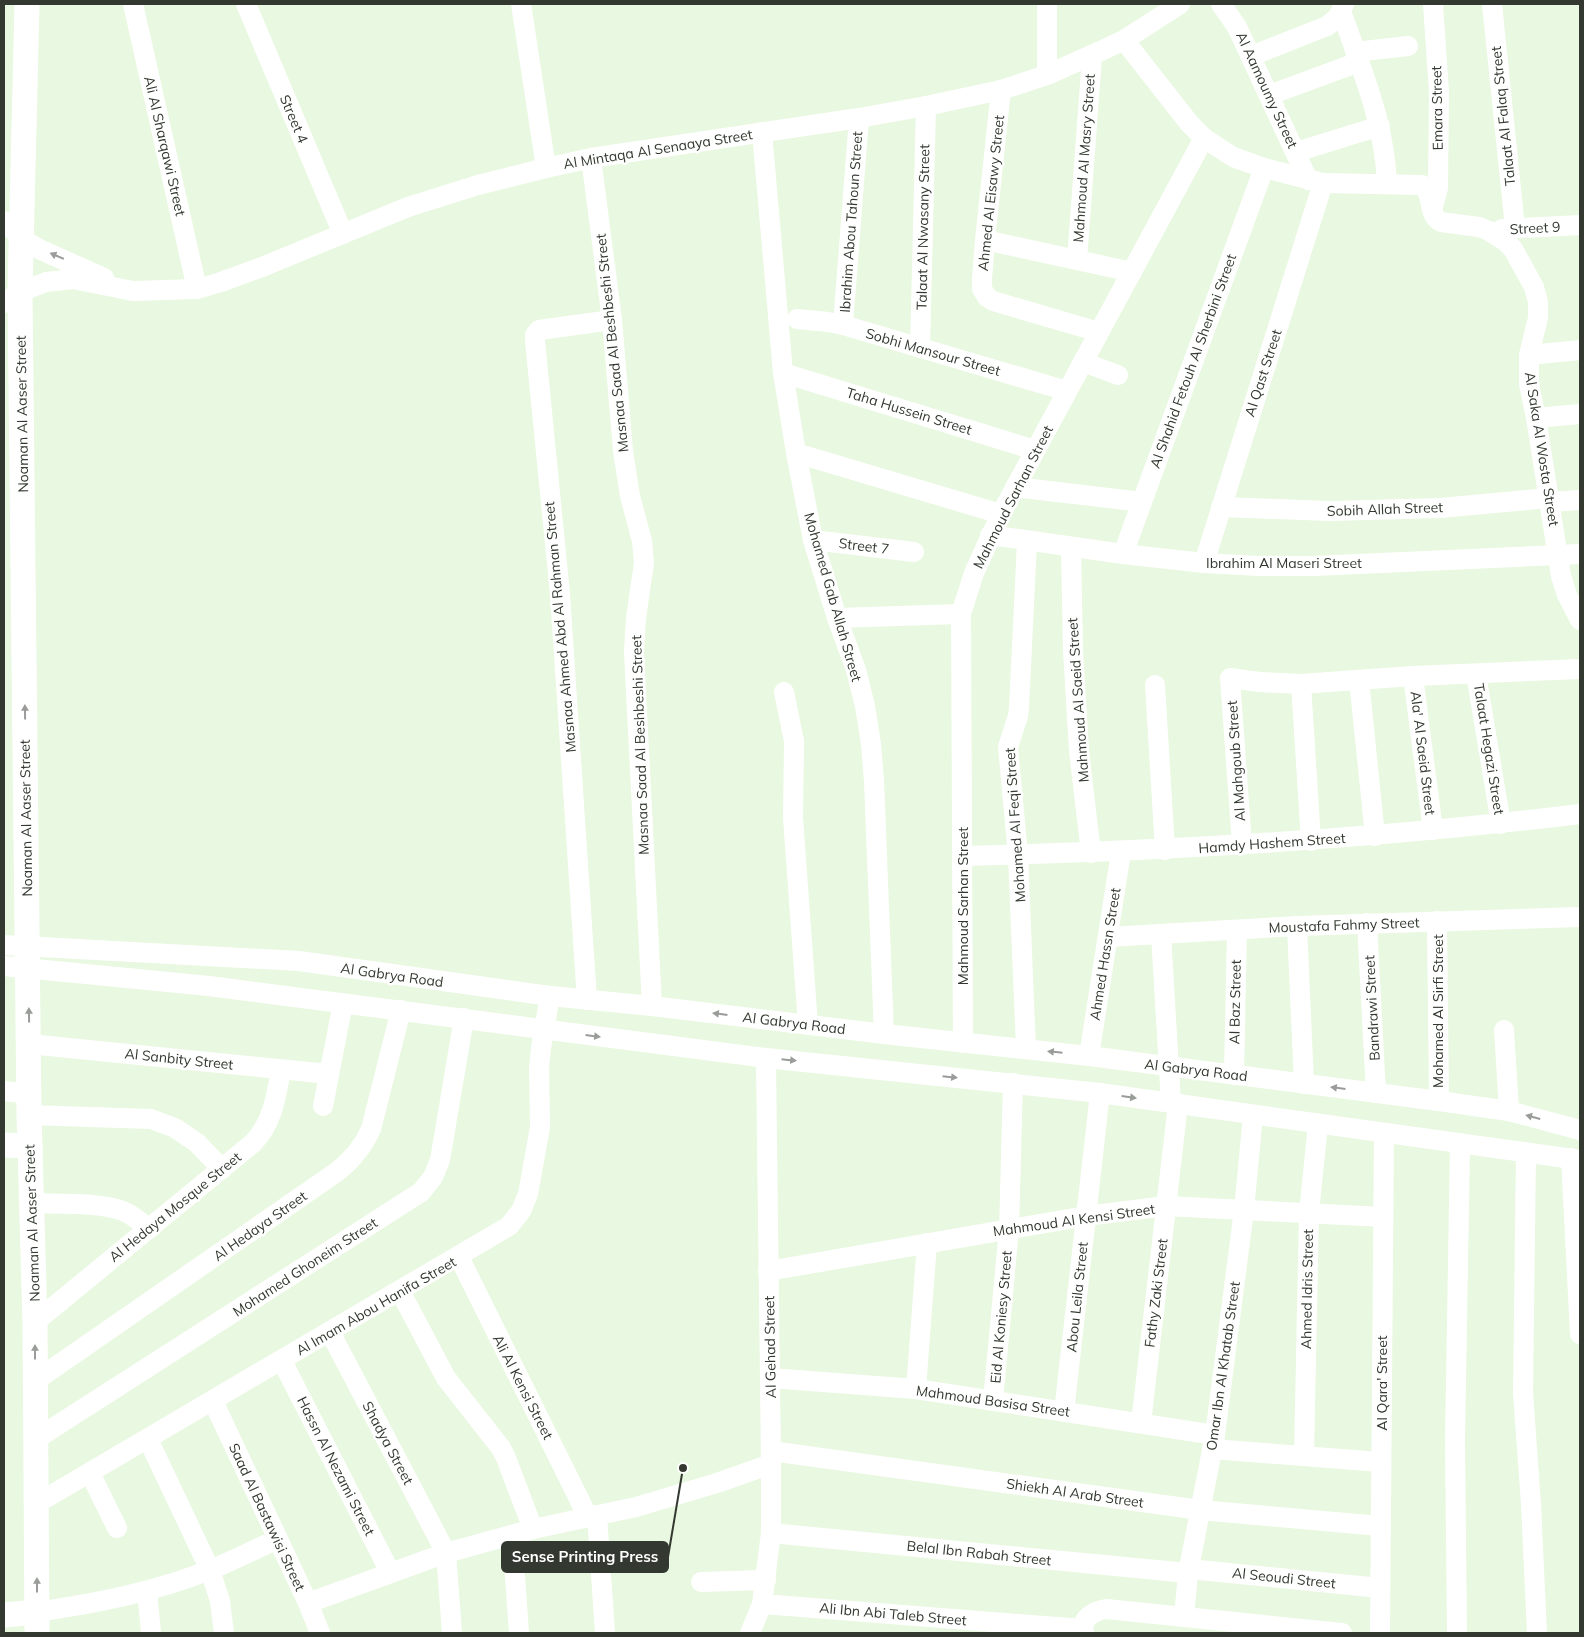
<svg xmlns="http://www.w3.org/2000/svg" width="1584" height="1637" font-family="Mulish,sans-serif">
  <style>
    .lines { fill: none; stroke-linecap: round; stroke-linejoin: round }
    .minor { stroke: #fff; stroke-width: 20 }
    .major { stroke: #fff; stroke-width: 25 }
    .oneway { fill: #999c98 }
    .labels { text-anchor: middle; dominant-baseline: central; stroke-width: 5; stroke-linejoin: round; paint-order: stroke }
    .street-label { font-size: 14px; fill: #333930; stroke: #fff }
    .leader { fill: none; stroke: #333930; stroke-width: 2 }
    .callout-dot { fill: #333930; stroke: #fff; stroke-width: 2 }
    .callout { fill: #333930; stroke: #333930; stroke-width: 2 }
    .callout-label { font-size: 15px; text-anchor: middle; font-weight: bold; fill: #fff }
  </style>
  <rect width="100%" height="100%" fill="#e9f8e0"/>
  <g class="lines">
    <!-- minor -->
    <g class="minor">
      <path d="M133,4L197,289"/>
      <path d="M246,4L343,234"/>
      <path d="M521,4L546,168"/>
      <path d="M1047,4V75"/>
      <path d="M1221,4L1237,27L1308,180"/>
      <path d="M1433,4L1439,93L1438,188L1433,207"/>
      <path d="M1492,4L1515,228"/>
      <path d="M1341,11C1361,68 1385,123 1387,184"/>
      <path d="M1124,40L1189,123L1204,138L1233,157L1264,168L1323,183L1422,185C1435,194 1426,214 1441,222L1479,227L1489,231L1505,241L1513,249L1534,287L1538,302V318L1529,355V384L1536,418L1561,576L1567,595L1580,620"/>
      <path d="M1355,52L1408,46"/>
      <path d="M1251,56L1327,26L1338,17L1344,4"/>
      <path d="M1001,90L985,240L982,280V289L987,297L993,301L1099,332"/>
      <path d="M1269,95L1359,62"/>
      <path d="M762,132L783,373L796,453L813,540L837,618L856,670L865,706L871,744L874,781L884,1034"/>
      <path d="M1296,152L1380,126"/>
      <path d="M591,158L612,320L623,451L630,496L642,541L644,563L636,618L634,652L652,1006"/>
      <path d="M4,221L21,238L39,249L104,278"/>
      <path d="M1502,229L1580,225"/>
      <path d="M985,240L1132,272"/>
      <path d="M1077,260L1092,56"/>
      <path d="M4,303L20,292L46,282L73,279L133,291L197,289L221,282L262,267L408,207L478,185L546,168L591,158L859,118L926,106L1001,90L1047,75L1105,49L1124,40L1180,4"/>
      <path d="M797,319L828,322L843,325L1067,391"/>
      <path d="M843,325L859,118"/>
      <path d="M920,348L926,106"/>
      <path d="M1529,355L1580,350"/>
      <path d="M1083,362L1118,375"/>
      <path d="M783,373L1035,450"/>
      <path d="M1536,418L1580,414"/>
      <path d="M796,453L1001,514"/>
      <path d="M1015,487L1142,502"/>
      <path d="M1550,502L1580,500"/>
      <path d="M1221,507L1330,511L1440,508L1549,498"/>
      <path d="M990,535L1123,554L1204,563L1259,566H1314L1580,554"/>
      <path d="M813,540L914,552"/>
      <path d="M1071,547L1073,650L1079,751L1091,853"/>
      <path d="M1123,554L1264,168"/>
      <path d="M1204,563L1323,183"/>
      <path d="M837,618L961,614"/>
      <path d="M1476,674L1501,824"/>
      <path d="M1413,676L1433,830"/>
      <path d="M1359,680L1375,836"/>
      <path d="M1301,684L1311,841"/>
      <path d="M1155,685L1165,850"/>
      <path d="M784,692L794,741L793,818L808,1025"/>
      <path d="M1242,845L1230,678L1259,682L1301,684L1413,676L1580,669"/>
      <path d="M962,856C1169,851 1375,839 1580,814"/>
      <path d="M1437,921L1439,1101"/>
      <path d="M1367,923L1376,1093"/>
      <path d="M1297,926L1304,1084"/>
      <path d="M1161,934L1171,1103"/>
      <path d="M1108,937L1297,926L1580,917"/>
      <path d="M4,945L299,961L550,996L652,1006L884,1034L1089,1056L1439,1101L1509,1111L1580,1130"/>
      <path d="M4,966L209,986L766,1058L1100,1093L1580,1160"/>
      <path d="M587,1000L560,594L535,341V335L539,330L612,320"/>
      <path d="M1504,1030L1509,1111"/>
      <path d="M963,1043L961,614L974,573L1001,514L1204,138"/>
      <path d="M29,1044L329,1074"/>
      <path d="M1026,1049L1018,855L1008,747L1018,716L1019,708L1027,542"/>
      <path d="M1089,1056L1121,852"/>
      <path d="M1234,1075L1237,930"/>
      <path d="M4,1091L29,1094"/>
      <path d="M323,1106L343,1003"/>
      <path d="M29,1115L151,1119L175,1128L197,1143L222,1169"/>
      <path d="M1526,1152L1523,1393L1531,1504L1537,1633"/>
      <path d="M1571,1158L1580,1334"/>
      <path d="M32,1203C56,1204 102,1202 123,1211C133,1215 141,1222 149,1229"/>
      <path d="M459,1257L588,1517"/>
      <path d="M768,1271L1086,1216L1166,1206L1383,1217"/>
      <path d="M400,1291L446,1378L501,1448L506,1458L533,1529"/>
      <path d="M35,1322L253,1143C273,1122 276,1097 281,1070"/>
      <path d="M330,1332L446,1553L452,1633"/>
      <path d="M282,1361L390,1572"/>
      <path d="M770,1378L916,1389L1215,1435"/>
      <path d="M35,1381L338,1171C353,1159 363,1147 371,1129L401,1010"/>
      <path d="M916,1389L927,1243"/>
      <path d="M213,1401L308,1603L320,1633"/>
      <path d="M993,1401L1009,1229L1013,1083"/>
      <path d="M1064,1412L1100,1093"/>
      <path d="M1141,1423L1178,1104"/>
      <path d="M36,1439L421,1192L433,1177L440,1160L464,1018"/>
      <path d="M148,1439L210,1570L220,1601L224,1633"/>
      <path d="M1212,1449L1381,1462"/>
      <path d="M771,1451L1200,1510L1380,1526"/>
      <path d="M1304,1455L1309,1213L1318,1124"/>
      <path d="M90,1473L117,1528"/>
      <path d="M36,1504L509,1226L521,1211L528,1194L540,1127L539,1067L541,1048L550,996"/>
      <path d="M597,1515L605,1633"/>
      <path d="M771,1533L1188,1573"/>
      <path d="M512,1535L519,1633"/>
      <path d="M1189,1569L1380,1588"/>
      <path d="M701,1582L766,1580"/>
      <path d="M147,1591L151,1633"/>
      <path d="M308,1603L446,1553L533,1529L636,1507L717,1483L771,1464"/>
      <path d="M762,1604L1083,1629"/>
      <path d="M37,1612C96,1603 156,1592 212,1569C234,1560 256,1549 278,1539"/>
      <path d="M1184,1617L1188,1573L1215,1435L1244,1210L1253,1115"/>
      <path d="M750,1633L762,1604L771,1533V1464L766,1058"/>
      <path d="M1084,1633C1080,1618 1094,1611 1106,1609L1342,1633"/>
      <path d="M1380,1633L1384,1133"/>
      <path d="M1457,1633L1455,1441L1460,1143"/>
    </g>
    <!-- major -->
    <g class="major">
      <path d="M27,4L20,292L29,1115L35,1322L37,1633"/>
      <path d="M4,1145L30,1146"/>
      <path d="M4,1615L37,1612"/>
    </g>
  </g>
  <!-- one-way arrows -->
  <defs><path id="oneway-solid" d="M-6-.8H1V-3.2L6.5 0L1 3.2V.8H-6Z" transform="scale(1.25)"/></defs>
  <g class="oneway">
    <use href="#oneway-solid" transform="translate(57 256) rotate(-157)"/>
    <use href="#oneway-solid" transform="translate(25 712) rotate(-91)"/>
    <use href="#oneway-solid" transform="translate(720 1014) rotate(-173)"/>
    <use href="#oneway-solid" transform="translate(29 1015) rotate(-91)"/>
    <use href="#oneway-solid" transform="translate(593 1036) rotate(7)"/>
    <use href="#oneway-solid" transform="translate(1055 1052) rotate(-174)"/>
    <use href="#oneway-solid" transform="translate(789 1060) rotate(6)"/>
    <use href="#oneway-solid" transform="translate(950 1077) rotate(6)"/>
    <use href="#oneway-solid" transform="translate(1338 1088) rotate(-173)"/>
    <use href="#oneway-solid" transform="translate(1129 1097) rotate(8)"/>
    <use href="#oneway-solid" transform="translate(1533 1117) rotate(-165)"/>
    <use href="#oneway-solid" transform="translate(35 1352) rotate(-90)"/>
    <use href="#oneway-solid" transform="translate(37 1585) rotate(-90)"/>
  </g>
  <g class="labels">
    <!-- street labels -->
    <g class="street-label">
      <text transform="translate(1267 90) rotate(65)">Al Aamoumy Street</text>
      <text transform="translate(1437 108) rotate(-91)">Emara Street</text>
      <text transform="translate(1503 116) rotate(-96)">Talaat Al Falaq Street</text>
      <text transform="translate(294 119) rotate(67)">Street 4</text>
      <text transform="translate(165 146) rotate(77)">Ali Al Sharqawi Street</text>
      <text transform="translate(658 149) rotate(-9)">Al Mintaqa Al Senaaya Street</text>
      <text transform="translate(1084 158) rotate(-86)">Mahmoud Al Masry Street</text>
      <text transform="translate(991 193) rotate(-84)">Ahmed Al Eisawy Street</text>
      <text transform="translate(851 222) rotate(-86)">Ibrahim Abou Tahoun Street</text>
      <text transform="translate(923 227) rotate(-89)">Talaat Al Nwasany Street</text>
      <text transform="translate(1535 228) rotate(-3)">Street 9</text>
      <text transform="translate(612 343) rotate(-96)">Masnaa Saad Al Beshbeshi Street</text>
      <text transform="translate(933 352) rotate(16)">Sobhi Mansour Street</text>
      <text transform="translate(1193 361) rotate(-70)">Al Shahid Fetouh Al Sherbini Street</text>
      <text transform="translate(1263 373) rotate(-72)">Al Qast Street</text>
      <text transform="translate(909 411) rotate(17)">Taha Hussein Street</text>
      <text transform="translate(22 414) rotate(-91)">Noaman Al Aaser Street</text>
      <text transform="translate(1542 449) rotate(81)">Al Saka Al Wosta Street</text>
      <text transform="translate(1013 497) rotate(-63)">Mahmoud Sarhan Street</text>
      <text transform="translate(1385 509) rotate(-2)">Sobih Allah Street</text>
      <text transform="translate(864 546) rotate(7)">Street 7</text>
      <text x="1284" y="563">Ibrahim Al Maseri Street</text>
      <text transform="translate(833 597) rotate(74)">Mohamed Gab Allah Street</text>
      <text transform="translate(560 627) rotate(-95)">Masnaa Ahmed Abd Al Rahman Street</text>
      <text transform="translate(1078 700) rotate(-94)">Mahmoud Al Saeid Street</text>
      <text transform="translate(640 745) rotate(-92)">Masnaa Saad Al Beshbeshi Street</text>
      <text transform="translate(1489 749) rotate(81)">Talaat Hegazi Street</text>
      <text transform="translate(1423 753) rotate(83)">Ala' Al Saeid Street</text>
      <text transform="translate(1236 761) rotate(-94)">Al Mahgoub Street</text>
      <text transform="translate(26 818) rotate(-91)">Noaman Al Aaser Street</text>
      <text transform="translate(1015 825) rotate(-94)">Mohamed Al Feqi Street</text>
      <text transform="translate(1272 843) rotate(-4)">Hamdy Hashem Street</text>
      <text transform="translate(963 906) rotate(-90)">Mahmoud Sarhan Street</text>
      <text transform="translate(1344 925) rotate(-2)">Moustafa Fahmy Street</text>
      <text transform="translate(1105 954) rotate(-81)">Ahmed Hassn Street</text>
      <text transform="translate(392 975) rotate(8)">Al Gabrya Road</text>
      <text transform="translate(1235 1002) rotate(-89)">Al Baz Street</text>
      <text transform="translate(1372 1008) rotate(-93)">Bandrawi Street</text>
      <text transform="translate(1438 1011) rotate(-90)">Mohamed Al Sirfi Street</text>
      <text transform="translate(794 1023) rotate(7)">Al Gabrya Road</text>
      <text transform="translate(179 1059) rotate(6)">Al Sanbity Street</text>
      <text transform="translate(1196 1070) rotate(7)">Al Gabrya Road</text>
      <text transform="translate(175 1207) rotate(-39)">Al Hedaya Mosque Street</text>
      <text transform="translate(1074 1220) rotate(-8)">Mahmoud Al Kensi Street</text>
      <text transform="translate(32 1223) rotate(-92)">Noaman Al Aaser Street</text>
      <text transform="translate(260 1226) rotate(-35)">Al Hedaya Street</text>
      <text transform="translate(305 1267) rotate(-33)">Mohamed Ghoneim Street</text>
      <text transform="translate(1307 1289) rotate(-89)">Ahmed Idris Street</text>
      <text transform="translate(1156 1293) rotate(-83)">Fathy Zaki Street</text>
      <text transform="translate(1077 1297) rotate(-84)">Abou Leila Street</text>
      <text transform="translate(376 1306) rotate(-30)">Al Imam Abou Hanifa Street</text>
      <text transform="translate(1001 1317) rotate(-85)">Eid Al Koniesy Street</text>
      <text transform="translate(770 1347) rotate(-91)">Al Gehad Street</text>
      <text transform="translate(1223 1366) rotate(-82)">Omar Ibn Al Khatab Street</text>
      <text transform="translate(1382 1383) rotate(-90)">Al Qara' Street</text>
      <text transform="translate(523 1387) rotate(63)">Ali Al Kensi Street</text>
      <text transform="translate(993 1401) rotate(8)">Mahmoud Basisa Street</text>
      <text transform="translate(388 1443) rotate(62)">Shadya Street</text>
      <text transform="translate(336 1466) rotate(63)">Hassn Al Nezami Street</text>
      <text transform="translate(1075 1493) rotate(8)">Shiekh Al Arab Street</text>
      <text transform="translate(267 1517) rotate(65)">Saad Al Bastawisi Street</text>
      <text transform="translate(979 1553) rotate(6)">Belal Ibn Rabah Street</text>
      <text transform="translate(1284 1578) rotate(6)">Al Seoudi Street</text>
      <text transform="translate(893 1614) rotate(5)">Ali Ibn Abi Taleb Street</text>
    </g>
  </g>
  <!-- callouts -->
  <path class="leader" d="M683 1468L668 1557"/>
  <circle class="callout-dot" cx="683" cy="1468" r="5"/>
  <rect class="callout" x="502" y="1542" width="166" height="30" rx="5"/>
  <g class="callout-label">
    <text x="585" y="1562">Sense Printing Press</text>
  </g>
  <!-- border -->
  <rect width="1584" height="1637" fill="none" stroke="#333930" stroke-width="10"/>
</svg>
